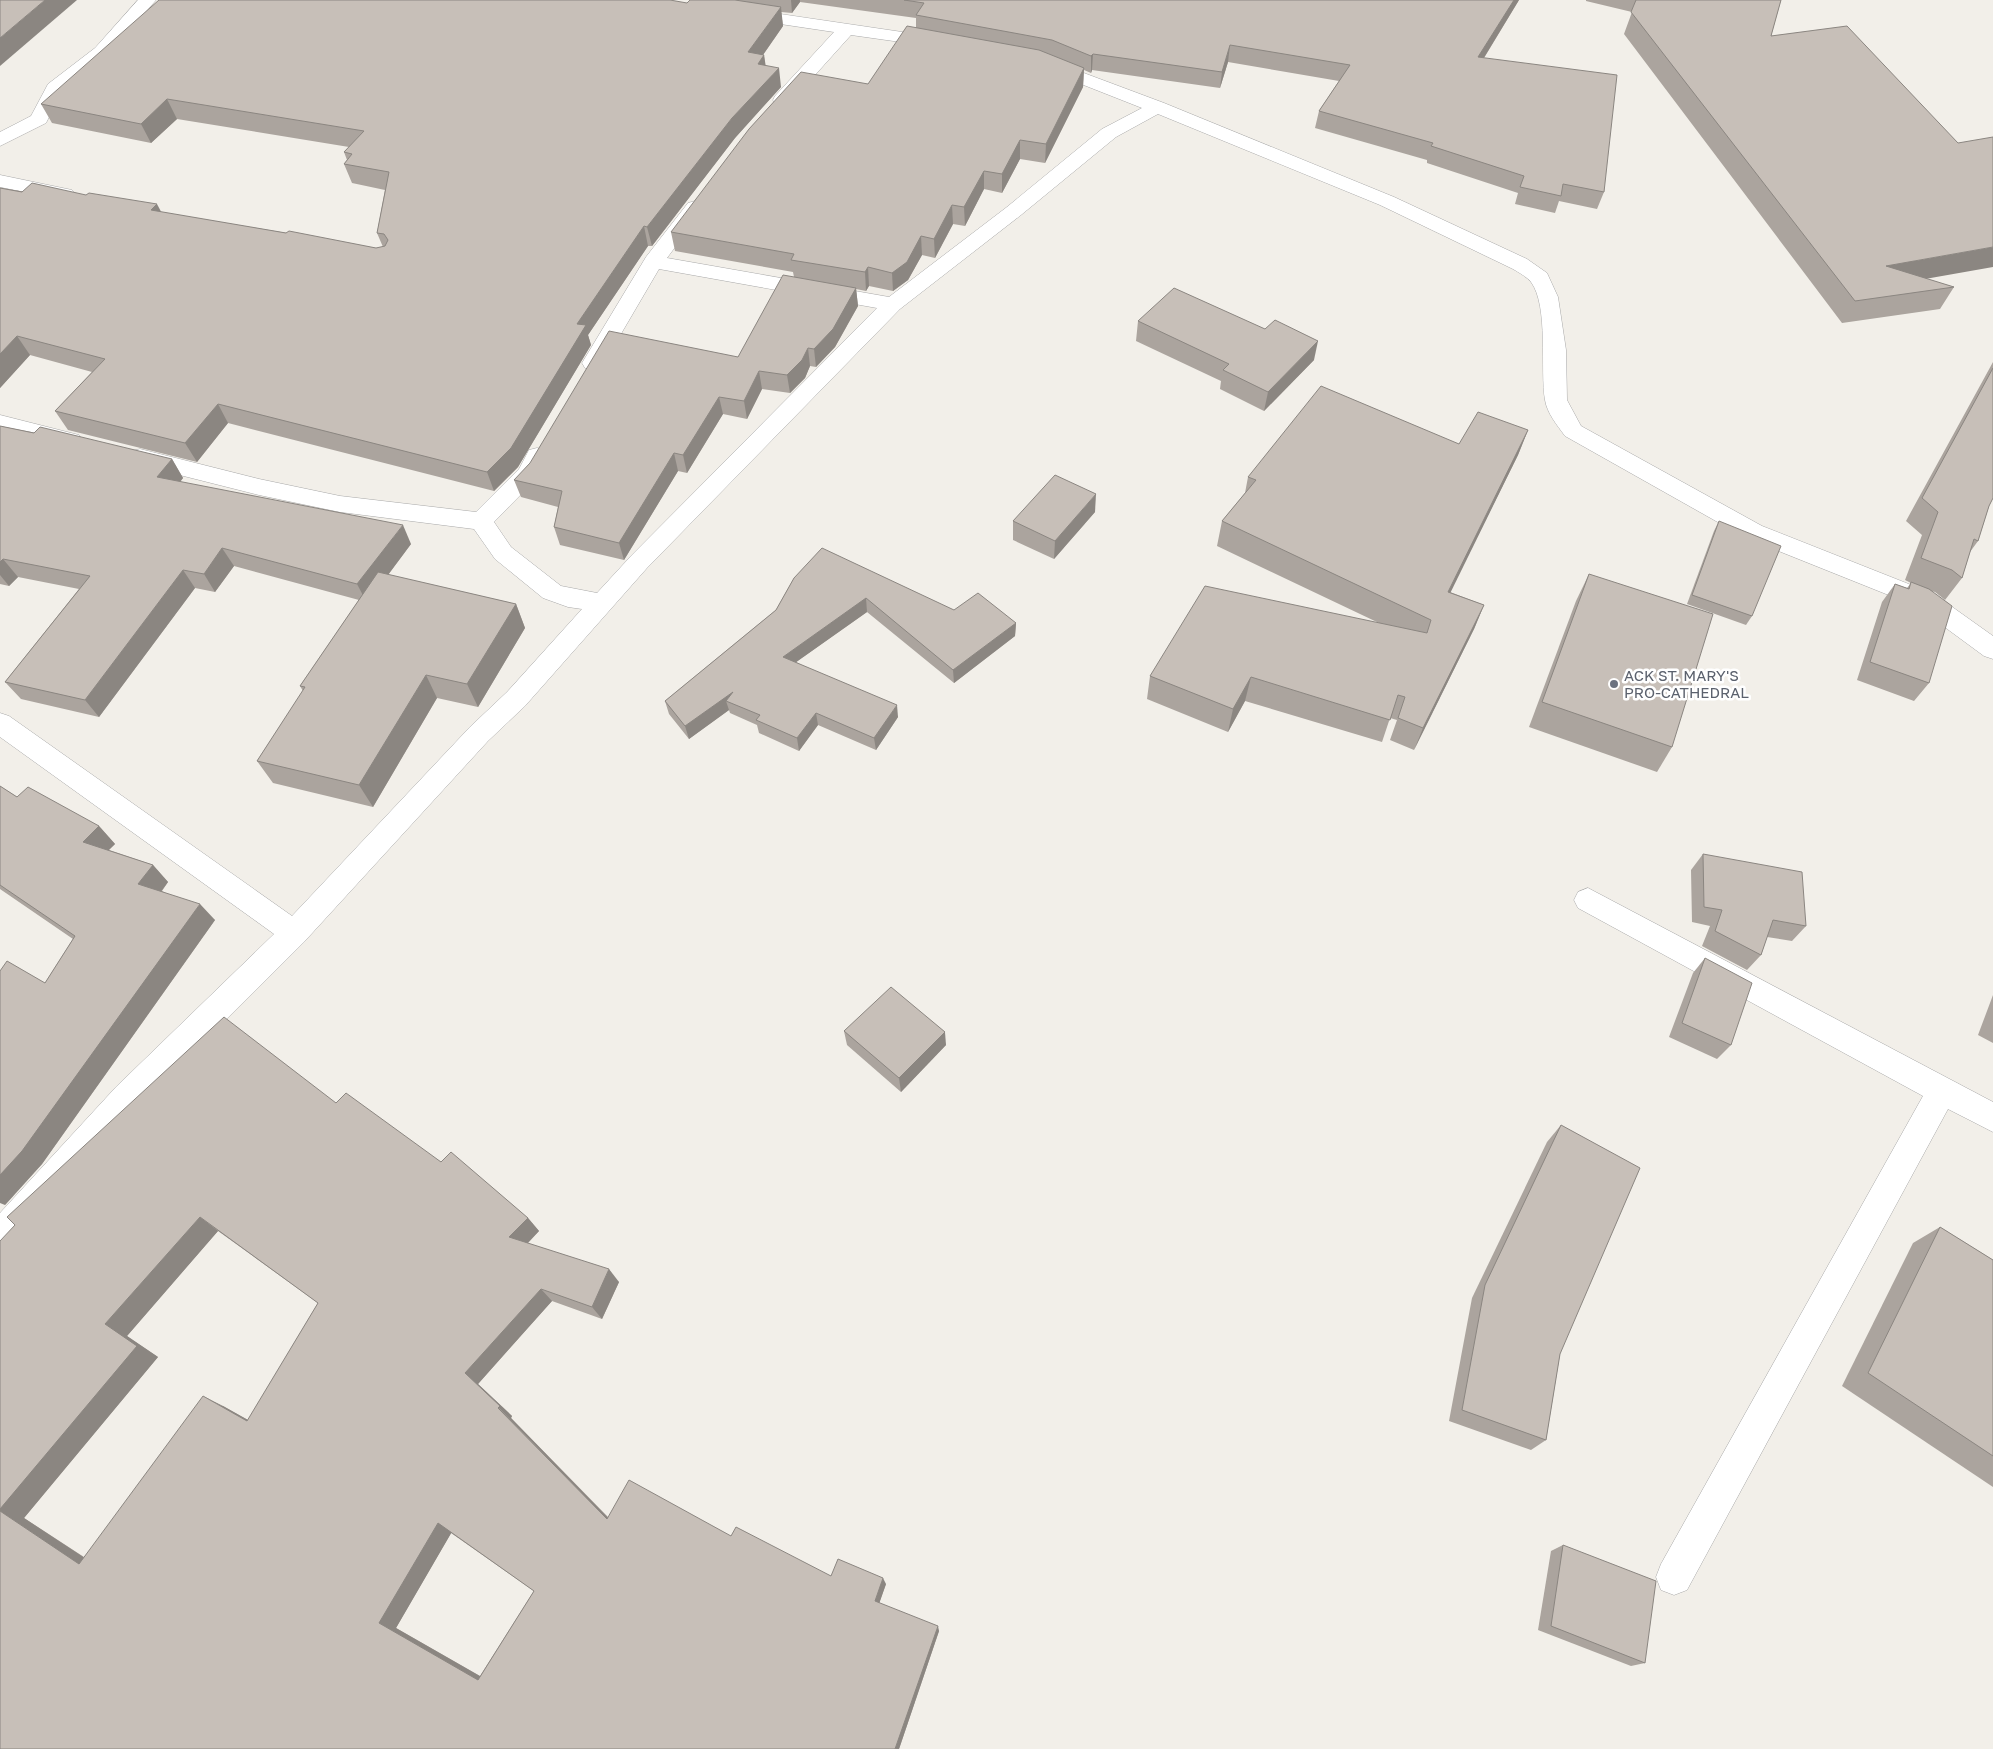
<svg xmlns="http://www.w3.org/2000/svg" width="1993" height="1749" font-family="'Golos Text',sans-serif">
  <style>
    .lines { fill: none; stroke-linecap: round; stroke-linejoin: round }
    .minor-casing { stroke: #a9a9a9; stroke-width: 1 }
    .minor { fill: #fff; fill-rule: evenodd }
    .wall { fill: #aba49e; fill-rule: evenodd }
    .shaded-wall { fill: #8b8681 }
    .building { fill: #c7bfb8; stroke: #8b8681; fill-rule: evenodd }
    .worship-dot { fill: #6b7280; stroke: #fff; stroke-width: 2 }
    .labels { text-anchor: middle; dominant-baseline: central; stroke-width: 5; stroke-linejoin: round; paint-order: stroke }
    .worship-label { font-size: 15px; fill: #5b616d; stroke: #fff; text-anchor: start }
  </style>
  <rect width="100%" height="100%" fill="#f2efe9"/>
  <g class="lines">
    <defs>
      <g id="minor">
        <path d="M138,0H156L107,56L62,91L46,123L0,146V132L31,116L48,84L95,48Z"/>
        <path d="M746,9L936,37L942,38L945,42L942,46L936,47L851,35L789,104H775L773,100L775,96L834,32L740,18L737,14L740,10Z"/>
        <path d="M1049,60L1164,103L1394,197L1527,259L1547,273L1558,297L1566,350L1567,400L1581,426L1762,526L1934,594L1993,636V659L1984,656L1916,606L1746,538L1565,436C1557,425 1547,413 1545,400C1540,371 1549,306 1531,282C1527,277 1518,272 1513,269L1380,205L1158,114L1116,137L1021,215L900,309L647,568L525,706L488,741L304,942L138,1107L11,1247L0,1251V1213L116,1087L274,934L0,737V713L9,716L292,916L470,727L507,692L582,609L568,607L543,598L495,559L474,529L340,512L259,495L132,463L129,457L132,451L140,449L259,479L340,496L476,512L519,469L529,450L537,448L545,450L548,456L535,480L494,522L511,547L561,586L597,593L631,556L877,308L659,269L601,368L593,370L585,368L582,363L646,257L688,203L695,201L702,203L705,207L667,258L889,297L1007,207L1102,129L1142,108L1043,69L1040,65L1043,61Z"/>
        <path d="M0,175L72,190L75,194L72,198L65,200L0,187Z"/>
        <path d="M0,415L79,435L82,440L79,445L71,448L0,431Z"/>
        <path d="M1588,888L1993,1102V1132L1948,1109L1687,1590L1674,1595L1661,1590L1656,1577L1661,1564L1923,1096L1578,908L1574,900L1578,892Z"/>
      </g>
    </defs>
    <!-- minor casing -->
    <use href="#minor" class="minor-casing"/>
    <!-- minor -->
    <use href="#minor" class="minor"/>
  </g>
  <!-- wall -->
  <g class="wall">
    <path d="M690,0H1519L1484,58L1604,192L1597,209L1559,201L1555,213L1515,204L1518,193L1427,163V160L1315,128L1319,111L1339,81L1228,62L1220,88L1092,70L1091,73L1084,70L1083,87L1045,163L1020,159L1002,193L984,189L965,226L953,224L935,258L922,255L908,280L893,291L869,286L866,291L856,289L858,306L835,347L816,367L810,366L805,378L790,393L762,389L747,419L723,414L687,473L678,471L624,560L560,545L554,527L558,507L521,497L514,480L738,357L794,277L793,272L675,251L671,232L868,84L916,28V18L800,2L792,13L781,12L783,26L763,55H764L765,65L781,87L735,138L652,246H648L588,335L591,345L518,467L494,491L228,423L197,462L68,430L55,411L92,372L30,355L0,388V188L161,212L376,248L383,247L377,233L385,190L352,183L344,164L347,160L344,152L349,147L177,119L151,143L52,123L41,104L687,3Z"/>
    <path d="M1586,0H1781L1771,36L1926,279L1954,287L1940,309L1842,323L1624,34L1632,12L1586,1Z"/>
    <path d="M1138,321L1265,329L1314,360L1264,411L1220,389L1221,381L1136,341Z"/>
    <path d="M1993,362V498L1989,506L1978,541L1970,552L1962,578L1945,600L1935,592L1931,591L1929,683L1914,701L1857,680L1882,602L1895,584L1907,588L1911,583L1905,580L1922,535L1906,521Z"/>
    <path d="M0,426L172,459L183,478L180,482L411,544L388,575L516,604L525,628L478,707L437,698L373,807L273,783L257,761L303,691L300,686L359,600L234,566L215,592L195,588L99,717L21,699L5,682L79,589L18,577L9,586L0,584Z"/>
    <path d="M1528,430L1518,455L1450,592L1484,605L1474,629L1414,750L1390,740L1397,720L1390,718L1382,742L1245,701L1228,732L1147,699L1150,676L1379,623L1217,546L1222,521L1245,493L1248,477L1459,444Z"/>
    <path d="M1095,512L1054,559L1013,540V521Z"/>
    <path d="M1719,521L1752,616L1746,625L1687,604L1714,531Z"/>
    <path d="M1589,574L1672,747L1657,772L1529,727L1576,601Z"/>
    <path d="M794,578L1016,623L1015,636L954,683L867,612L796,662L898,717L876,750L818,725L799,751L759,733L757,725L730,713L729,710L689,739L669,714L665,701L776,610Z"/>
    <path d="M0,786L17,797L99,826L115,844L109,850L153,865L168,882L162,891L215,920L42,1164L5,1205L45,983L73,939L0,889Z"/>
    <path d="M1703,854L1806,926L1792,941L1767,937L1761,955L1747,970L1702,946L1710,926L1692,922L1691,870Z"/>
    <path d="M1705,958L1731,1045L1717,1059L1669,1037L1693,973Z"/>
    <path d="M1993,995V1043L1978,1035Z"/>
    <path d="M844,1031L946,1045L901,1092L847,1045Z"/>
    <path d="M336,1103L441,1162L528,1218L539,1231L528,1243L619,1282L602,1319L552,1301L478,1384L512,1416L511,1418L608,1517L731,1536L831,1576L886,1584L879,1603L939,1631L899,1749H0V1241ZM218,1231L318,1303L248,1420L223,1406L84,1557L24,1518L158,1357L127,1336ZM451,1533L534,1591L480,1676L396,1628Z"/>
    <path d="M1561,1125L1560,1354L1546,1440L1531,1450L1449,1421L1472,1298L1547,1142Z"/>
    <path d="M1940,1227L1993,1260V1487L1842,1386L1913,1243Z"/>
    <path d="M1563,1545L1645,1663L1631,1666L1538,1630L1551,1551Z"/>
  </g>
  <!-- shaded-wall -->
  <g class="shaded-wall">
    <path d="M45,0H77L0,66V38Z"/>
    <path d="M791,0H800V2L792,13Z"/>
    <path d="M1514,0H1519L1474,74L1478,57Z"/>
    <path d="M781,7L783,26L751,72L748,52Z"/>
    <path d="M1230,45L1228,62L1220,88L1222,72Z"/>
    <path d="M1093,54L1092,70L1091,73V56Z"/>
    <path d="M764,55L767,74L758,64Z"/>
    <path d="M779,68L781,87L735,138L652,246L647,227L732,118Z"/>
    <path d="M1084,68L1083,87L1045,163L1046,144Z"/>
    <path d="M167,99L177,119L151,143L141,124Z"/>
    <path d="M1020,140V159L1002,193V174Z"/>
    <path d="M984,171V189L965,226L964,207Z"/>
    <path d="M157,204L167,223L151,210Z"/>
    <path d="M952,205L953,224L935,258L934,239Z"/>
    <path d="M644,226L648,246L588,335L591,345L518,467L494,491L487,472L577,324Z"/>
    <path d="M921,236L922,255L908,280L893,291L892,273Z"/>
    <path d="M1993,247V267L1874,288L1886,266Z"/>
    <path d="M868,267L869,286L866,291L865,272Z"/>
    <path d="M856,288L858,306L835,347L816,367L814,349Z"/>
    <path d="M17,336L30,355L0,388V354Z"/>
    <path d="M1318,341L1314,360L1264,411L1268,392Z"/>
    <path d="M808,348L810,366L805,378L790,393L787,375Z"/>
    <path d="M759,371L762,389L747,419L744,401Z"/>
    <path d="M719,397L723,414L687,473L683,455Z"/>
    <path d="M218,404L228,423L197,462L185,443Z"/>
    <path d="M1528,430L1518,455L1439,616L1448,592Z"/>
    <path d="M674,453L678,471L624,560L619,543Z"/>
    <path d="M172,459L183,478L169,496L157,477Z"/>
    <path d="M1096,494L1095,512L1054,559L1055,541Z"/>
    <path d="M403,525L411,544L367,603L357,584Z"/>
    <path d="M222,548L234,566L215,592L204,574Z"/>
    <path d="M3,559L18,577L9,586L0,575V562Z"/>
    <path d="M183,570L195,588L99,717L85,700Z"/>
    <path d="M866,598L867,612L785,670L783,657Z"/>
    <path d="M516,604L525,628L478,707L467,684Z"/>
    <path d="M1484,605L1474,629L1414,750L1423,728Z"/>
    <path d="M1016,623L1015,636L954,683L953,670Z"/>
    <path d="M426,675L437,698L373,807L359,785Z"/>
    <path d="M1251,677L1245,701L1228,732L1233,709Z"/>
    <path d="M733,692L726,701L729,710L689,739L685,726Z"/>
    <path d="M897,705L898,717L876,750L874,738Z"/>
    <path d="M816,713L818,725L799,751L797,738Z"/>
    <path d="M99,826L115,844L99,859L83,842Z"/>
    <path d="M153,865L168,882L154,901L138,884Z"/>
    <path d="M200,904L215,920L42,1164L5,1205L0,1203V1175Z"/>
    <path d="M945,1032L946,1045L901,1092L899,1078Z"/>
    <path d="M200,1217L218,1231L127,1336L158,1357L24,1518L103,1570L79,1564L0,1511V1509L105,1324Z"/>
    <path d="M528,1218L539,1231L521,1250L509,1237Z"/>
    <path d="M609,1269L619,1282L602,1319L592,1307Z"/>
    <path d="M541,1289L552,1301L478,1384L512,1416L511,1418L617,1527L607,1519L465,1373Z"/>
    <path d="M203,1396L223,1406L266,1430L247,1421Z"/>
    <path d="M438,1523L453,1530L396,1628L492,1683L478,1680L379,1623Z"/>
    <path d="M883,1578L886,1584L878,1607L875,1601Z"/>
    <path d="M938,1626L939,1631L899,1749H895Z"/>
  </g>
  <!-- building -->
  <g class="building">
    <path d="M0,0H45L0,38Z"/>
    <path d="M159,0H670L687,3L690,0H735L781,7L748,52L764,55L758,64L779,68L732,118L647,227L644,226L577,324L586,325L511,448L487,472L218,404L185,443L55,411L105,359L17,336L0,354V188L22,192L32,183L86,195L89,193L157,204L151,210L286,233L289,231L376,248L385,246L388,240L384,234L377,233L389,172L344,164L352,154L344,152L364,131L167,99L141,124L41,104Z"/>
    <path d="M904,0H1514L1478,57L1617,75L1604,192L1563,184L1561,196L1520,187L1524,176L1431,146L1433,143L1319,111L1350,65L1230,45L1222,72L1093,54L1091,56L1052,40L916,15L924,3Z"/>
    <path d="M1636,0H1781L1771,36L1847,26L1958,143L1993,137V247L1886,266L1954,287L1855,301L1631,12Z"/>
    <path d="M907,26L1039,50L1084,68L1046,144L1020,140L1002,174L984,171L964,207L952,205L934,239L921,236L907,262L892,273L868,267L865,272L791,260L794,254L671,232L749,129L801,72L868,84Z"/>
    <path d="M783,275L856,288L833,329L814,349L808,348L802,360L787,375L759,371L744,401L719,397L683,455L674,453L619,543L554,527L562,491L514,480L530,463L609,331L738,357Z"/>
    <path d="M1174,288L1265,329L1275,320L1318,341L1268,392L1223,370L1229,364L1138,321Z"/>
    <path d="M1993,368V498L1989,506L1978,541L1974,539L1962,578L1952,570L1921,558L1938,512L1922,498Z"/>
    <path d="M1321,386L1459,444L1478,412L1528,430L1448,592L1484,605L1423,728L1398,718L1405,697L1398,695L1390,720L1251,677L1233,709L1150,676L1205,586L1427,633L1431,620L1222,521L1256,480L1248,477Z"/>
    <path d="M0,426L34,433L40,427L172,459L157,477L403,525L357,584L222,548L204,574L183,570L85,700L5,682L90,576L3,559L0,562Z"/>
    <path d="M1055,475L1096,494L1055,541L1013,521Z"/>
    <path d="M1719,521L1781,546L1752,616L1692,595Z"/>
    <path d="M822,548L954,610L978,593L1016,623L953,670L866,598L783,657L897,705L874,738L816,713L797,738L756,720L760,715L726,701L733,692L685,726L665,701L776,610L794,578Z"/>
    <path d="M378,572L516,604L467,684L426,675L359,785L257,761L305,687L300,686Z"/>
    <path d="M1589,574L1713,614L1672,747L1542,702Z"/>
    <path d="M1911,582L1929,589L1952,606L1929,683L1870,662L1895,584L1909,589Z"/>
    <path d="M0,786L17,797L28,787L99,826L83,842L153,865L138,884L200,904L22,1151L0,1175V971L7,961L45,983L75,936L0,885Z"/>
    <path d="M1703,854L1802,872L1806,926L1773,920L1761,955L1715,931L1722,910L1704,907Z"/>
    <path d="M1705,958L1752,983L1731,1045L1682,1023Z"/>
    <path d="M891,987L945,1032L899,1078L844,1031Z"/>
    <path d="M224,1017L336,1103L346,1093L441,1162L451,1152L528,1218L509,1237L609,1269L592,1307L541,1289L465,1373L500,1406L498,1408L607,1519L629,1480L731,1536L736,1527L831,1576L838,1559L883,1578L875,1601L938,1626L895,1749H0V1511L79,1564L203,1396L247,1421L318,1303L200,1217L105,1324L137,1346L0,1509V1241L15,1225L7,1217ZM438,1523L534,1591L478,1680L379,1623Z"/>
    <path d="M1561,1125L1640,1168L1560,1354L1546,1440L1462,1410L1485,1285Z"/>
    <path d="M1940,1227L1993,1260V1456L1868,1373Z"/>
    <path d="M1563,1545L1656,1581L1645,1663L1551,1626Z"/>
  </g>
  <!-- markers -->
  <circle class="worship-dot" cx="1614" cy="684" r="5"/>
  <g class="labels">
    <!-- worship labels -->
    <g class="worship-label">
      <text x="1624" y="675">ACK ST. MARY'S<tspan x="1624" dy="17">PRO-CATHEDRAL</tspan></text>
    </g>
  </g>
</svg>
